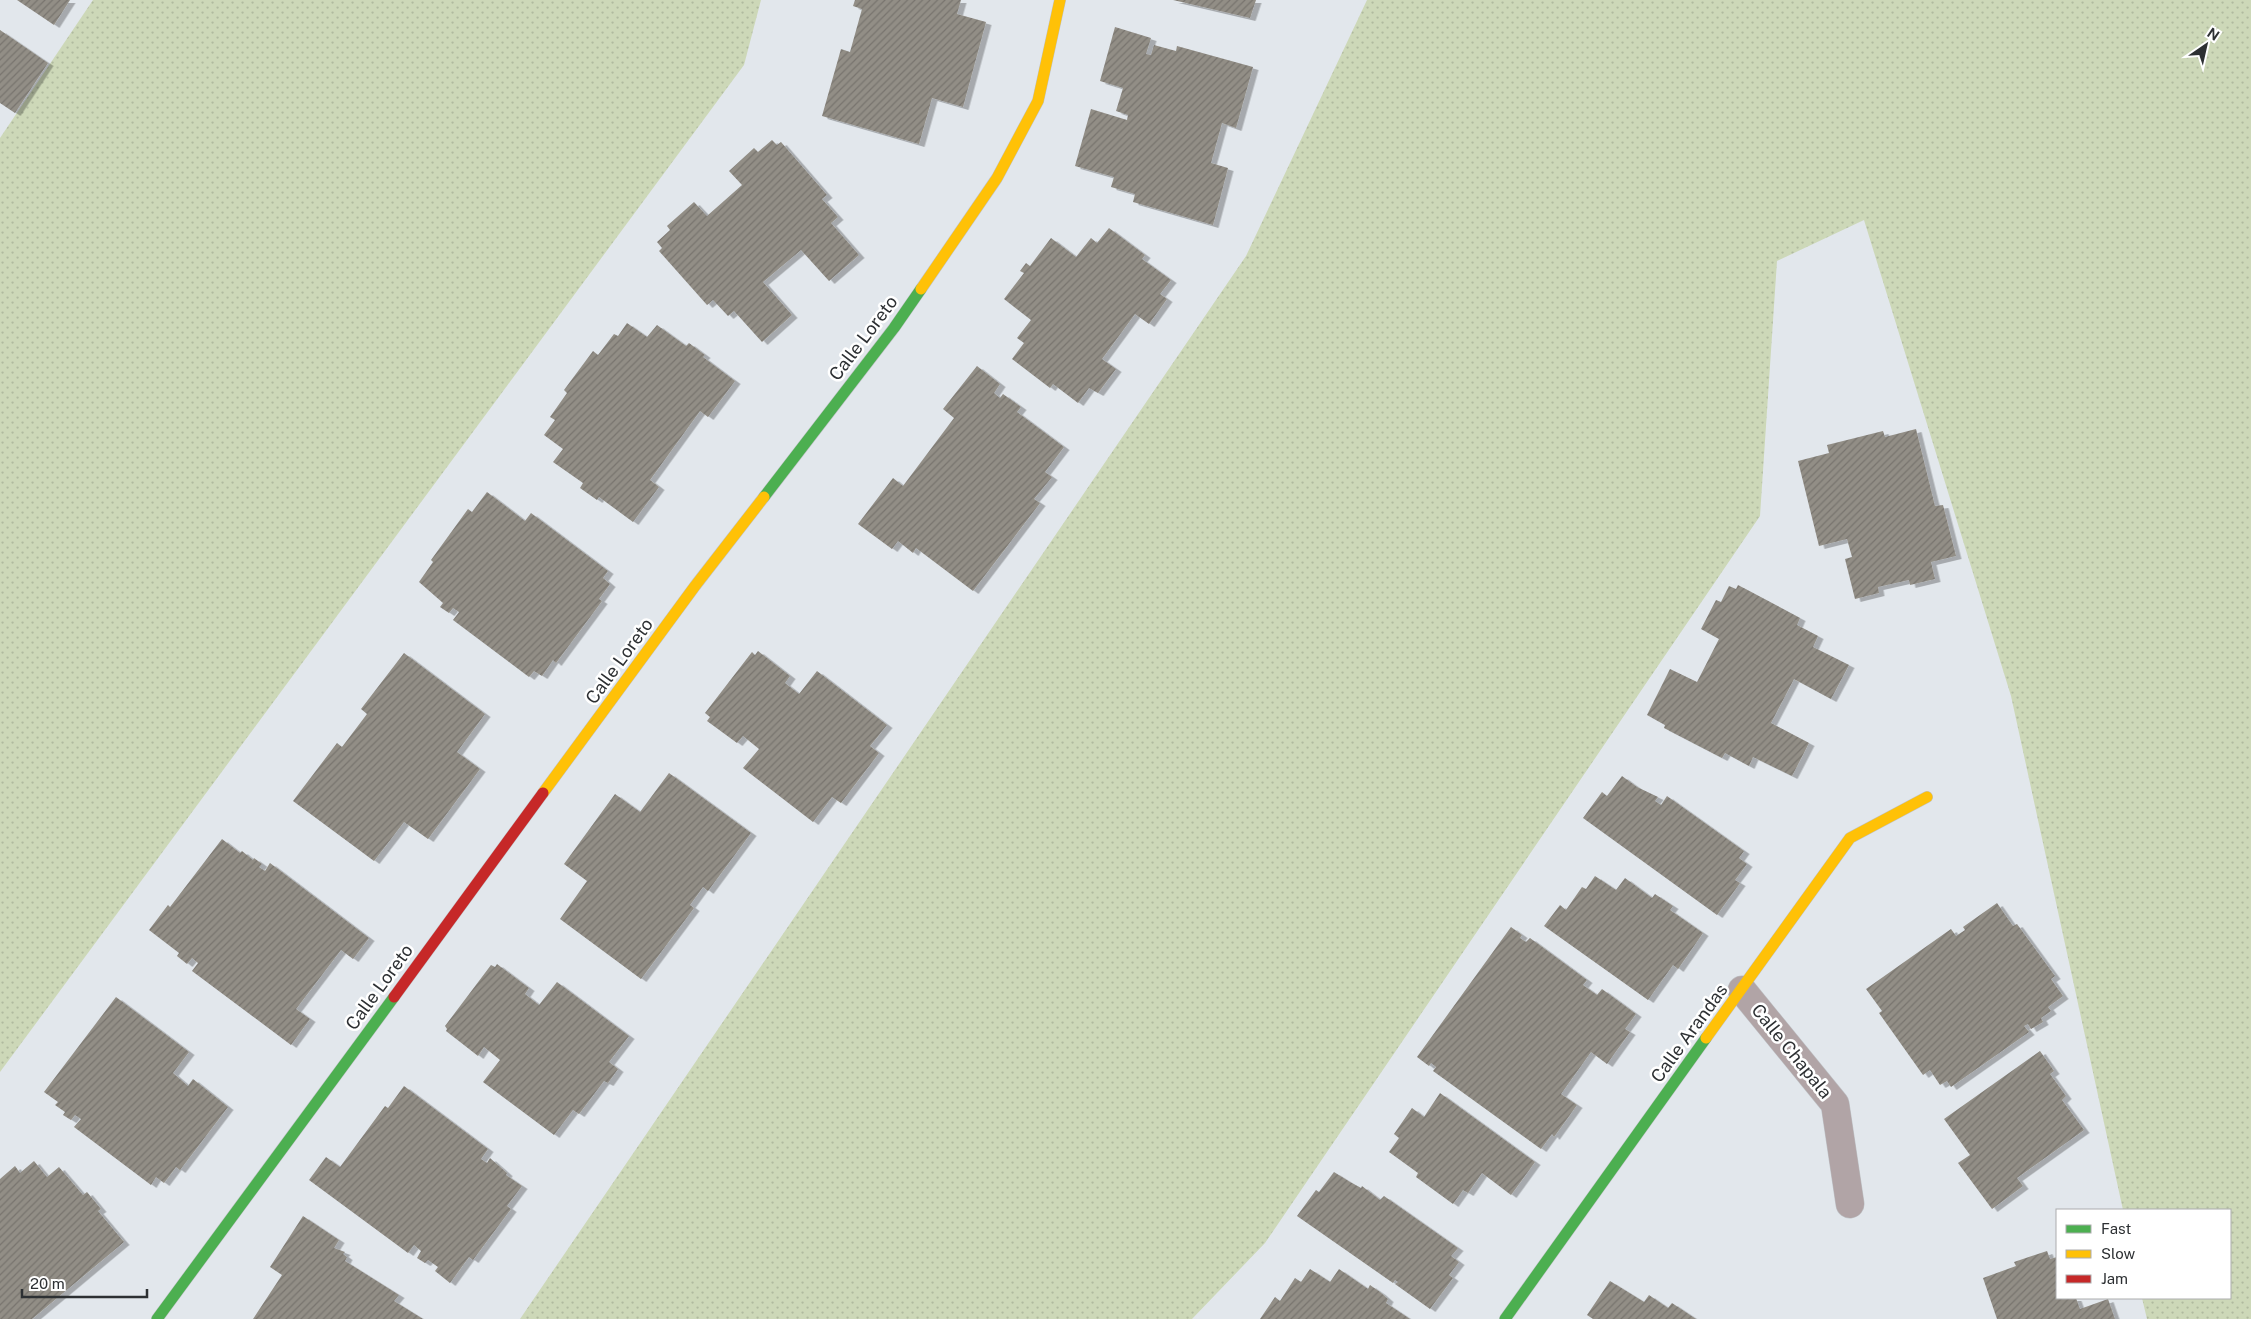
<svg xmlns="http://www.w3.org/2000/svg" width="2251" height="1319" font-family="'Public Sans',sans-serif">
  <style>
    .grass { fill: url(#grass-dots) }
    .building { fill: url(#building-hatch); filter: url(#shadow) }
    .lines { fill: none; stroke-linecap: round; stroke-linejoin: round }
    .street-casing { stroke: #bfc2c6; stroke-width: 29 }
    .fast-casing { stroke: #bfc2c6; stroke-width: 12 }
    .slow-casing { stroke: #bfc2c6; stroke-width: 12 }
    .jam-casing { stroke: #bfc2c6; stroke-width: 12 }
    .street { stroke: #b1a4a6; stroke-width: 28 }
    .fast { stroke: #4caf50; stroke-width: 11 }
    .slow { stroke: #ffc107; stroke-width: 11 }
    .jam { stroke: #c62828; stroke-width: 11 }
    .labels { text-anchor: middle; dominant-baseline: central; stroke-width: 5; stroke-linejoin: round; paint-order: stroke }
    .street-label { font-size: 18px; fill: #2d3033; stroke: #fff }
  </style>
  <defs>
    <pattern id="grass-dots" width="8" height="8" patternUnits="userSpaceOnUse" patternTransform="scale(1.25)"><rect width="8" height="8" fill="#cdd8b8"/><path d="M2 2h.1M6 6h.1" fill="none" stroke="#b0ba9f" stroke-width="1.8" stroke-linecap="round"/></pattern>
    <pattern id="building-hatch" width="6" height="6" patternUnits="userSpaceOnUse" patternTransform="scale(1.25)"><rect width="6" height="6" fill="#928e86"/><path d="M-1 1l2-2M0 6l6-6M5 7l2-2" fill="none" stroke="#78746e"/></pattern>
    <filter id="shadow"><feDropShadow dx="5.5" dy="3" stdDeviation="0" flood-color="#0004"/></filter>
  </defs>
  <rect width="100%" height="100%" fill="#e2e7ec"/>
  <!-- grass -->
  <g class="grass">
    <path d="M93,0H761L744,65L0,1072V138Z"/>
    <path d="M1367,0H2251V1319H2147L2142,1298H2230V1210H2123L2011,696L1864,220L1777,261L1760,516L1265,1243L1192,1319H520L1246,256Z"/>
  </g>
  <!-- building -->
  <g class="building">
    <path d="M17,0H70L54,25Z"/>
    <path d="M855,0H961L957,14L986,22L963,107L932,98L919,144L822,116L841,49L850,52L862,9L853,6Z"/>
    <path d="M1173,0H1256L1250,18Z"/>
    <path d="M1115,27L1151,38L1146,54L1151,55L1154,45L1176,51L1177,46L1253,67L1236,128L1222,123L1211,163L1228,168L1213,225L1133,202L1135,194L1111,187L1114,177L1075,166L1091,109L1127,120L1128,115L1116,111L1123,88L1100,81Z"/>
    <path d="M0,30L48,63L15,113L0,103Z"/>
    <path d="M772,140L777,145L781,142L827,195L822,199L838,217L831,223L859,255L829,281L801,250L763,282L792,315L762,342L734,311L728,316L713,300L707,305L659,251L662,248L657,242L670,230L667,226L694,202L707,216L742,185L729,171L754,148L758,152Z"/>
    <path d="M1109,228L1145,255L1142,259L1171,280L1160,294L1167,299L1149,324L1135,314L1102,359L1116,369L1098,393L1089,388L1078,403L1053,384L1050,388L1012,359L1024,343L1017,338L1031,320L1004,299L1024,273L1020,271L1026,263L1030,266L1051,238L1076,257L1091,238L1097,243Z"/>
    <path d="M627,323L647,337L657,325L686,346L689,343L705,355L703,357L735,381L708,417L700,411L650,480L659,487L633,522L599,497L597,500L580,488L583,483L553,462L563,449L544,435L555,420L550,417L567,393L564,390L593,351L598,355L614,334L618,336Z"/>
    <path d="M977,366L1000,384L994,393L1000,398L1003,394L1021,407L1017,412L1064,447L1045,472L1052,477L1034,499L1040,503L973,591L916,548L913,553L898,541L892,549L858,524L893,478L903,486L954,418L943,409Z"/>
    <path d="M1916,429L1935,506L1943,505L1956,556L1931,562L1935,579L1910,585L1909,580L1878,587L1879,593L1855,599L1845,559L1852,557L1847,539L1819,546L1798,461L1829,453L1827,445L1883,431L1885,437Z"/>
    <path d="M487,492L525,521L531,513L608,571L603,578L610,584L599,599L602,601L556,663L553,660L542,676L534,671L529,677L453,620L459,612L453,608L449,613L440,607L443,603L419,582L433,562L431,560L468,509L472,512Z"/>
    <path d="M1738,585L1800,618L1797,625L1818,636L1813,647L1849,665L1831,699L1794,679L1771,723L1809,743L1792,776L1753,757L1749,766L1725,753L1722,758L1664,728L1665,725L1647,715L1670,669L1697,682L1719,639L1701,629L1716,600L1721,602L1729,586L1736,589Z"/>
    <path d="M758,651L790,676L785,683L799,694L817,671L887,725L870,746L879,753L841,803L832,797L813,822L743,768L759,749L743,736L737,743L707,721L710,717L705,713L752,652L755,655Z"/>
    <path d="M404,653L485,714L457,752L480,769L428,839L404,822L374,861L293,801L337,743L342,747L367,714L361,709Z"/>
    <path d="M669,773L751,833L708,891L703,887L690,905L694,908L641,979L560,919L587,881L564,864L615,794L640,812Z"/>
    <path d="M1622,776L1637,787L1658,797L1655,801L1661,805L1667,796L1744,851L1739,858L1747,864L1735,880L1740,883L1717,915L1583,818L1602,792L1607,796Z"/>
    <path d="M222,839L240,853L242,851L253,860L254,858L262,864L259,867L265,871L270,863L369,938L353,959L341,950L296,1009L310,1019L291,1045L192,971L198,963L192,958L187,964L177,956L179,953L149,930L168,905L170,907Z"/>
    <path d="M1595,876L1616,890L1625,878L1652,898L1655,894L1673,906L1670,910L1703,933L1678,969L1673,965L1648,1000L1544,926L1560,905L1566,910L1582,887L1586,889Z"/>
    <path d="M1997,903L2013,926L2017,924L2055,976L2051,979L2063,996L2048,1007L2051,1011L2041,1018L2043,1022L2031,1029L2028,1024L2024,1026L2029,1032L1951,1087L1947,1081L1940,1085L1930,1070L1923,1075L1879,1013L1882,1011L1866,989L1951,929L1956,936L1965,930L1963,927Z"/>
    <path d="M1511,927L1522,935L1520,938L1526,942L1530,938L1587,980L1583,985L1597,995L1602,989L1636,1014L1625,1029L1630,1032L1607,1064L1591,1052L1561,1094L1577,1105L1554,1137L1552,1134L1541,1149L1433,1071L1436,1067L1431,1063L1429,1066L1417,1057Z"/>
    <path d="M497,964L529,988L525,994L539,1005L557,982L629,1036L609,1062L618,1069L608,1083L604,1081L579,1114L573,1110L554,1135L483,1082L500,1060L484,1047L478,1056L446,1031L447,1029L445,1026L491,965L495,967Z"/>
    <path d="M116,997L189,1052L173,1073L188,1086L193,1079L228,1107L180,1170L176,1167L164,1183L156,1177L151,1185L74,1127L81,1119L75,1115L71,1120L63,1115L65,1112L55,1105L58,1102L44,1092Z"/>
    <path d="M2040,1051L2054,1071L2050,1074L2066,1096L2062,1100L2084,1130L2017,1178L2023,1186L1992,1209L1958,1163L1970,1155L1944,1119Z"/>
    <path d="M404,1086L488,1149L481,1159L487,1163L490,1158L507,1173L506,1175L522,1186L507,1206L511,1209L473,1260L469,1257L450,1283L435,1271L438,1267L428,1260L425,1263L417,1258L421,1251L414,1245L408,1253L309,1180L326,1157L340,1167L385,1106L388,1108Z"/>
    <path d="M1440,1093L1535,1162L1511,1195L1482,1173L1468,1193L1463,1190L1453,1204L1416,1177L1418,1173L1389,1152L1399,1138L1394,1134L1412,1108L1424,1117Z"/>
    <path d="M34,1161L47,1177L59,1167L83,1195L87,1192L101,1209L98,1211L124,1242L32,1319H0V1179L15,1166L20,1173Z"/>
    <path d="M1334,1172L1350,1182L1361,1188L1362,1186L1380,1200L1384,1196L1458,1248L1451,1256L1459,1262L1449,1275L1453,1278L1430,1309L1395,1284L1398,1282L1395,1280L1393,1283L1297,1216L1316,1190L1319,1192Z"/>
    <path d="M303,1216L339,1240L334,1248L345,1252L343,1254L347,1257L345,1261L399,1295L394,1301L423,1319H253L282,1275L270,1267Z"/>
    <path d="M2047,1251L2050,1259L2057,1257V1298H2076L2080,1309L2108,1299L2115,1319H1997L1983,1278L2016,1266L2014,1262Z"/>
    <path d="M1310,1269L1330,1282L1339,1269L1368,1289L1370,1285L1380,1292L1388,1299L1386,1303L1410,1319H1260L1275,1297L1280,1301L1295,1278L1301,1282Z"/>
    <path d="M1610,1281L1644,1302L1649,1295L1668,1308L1672,1303L1696,1319H1593L1587,1315Z"/>
  </g>
  <g class="lines">
    <defs>
      <path id="street" d="M1742,990L1835,1104L1850,1204"/>
      <g id="fast">
        <path d="M764,497L894,328L921,289"/>
        <path d="M157,1319L394,997"/>
        <path d="M1505,1319L1706,1038"/>
      </g>
      <g id="slow">
        <path d="M921,289L997,178L1038,101L1060,0"/>
        <path d="M543,793L695,586L764,497"/>
        <path d="M1706,1038L1850,838L1927,797"/>
      </g>
      <path id="jam" d="M394,997L543,793"/>
    </defs>
    <!-- street casing -->
    <use href="#street" class="street-casing"/>
    <!-- fast casing -->
    <use href="#fast" class="fast-casing"/>
    <!-- slow casing -->
    <use href="#slow" class="slow-casing"/>
    <!-- jam casing -->
    <use href="#jam" class="jam-casing"/>
    <!-- street -->
    <use href="#street" class="street"/>
    <!-- fast -->
    <use href="#fast" class="fast"/>
    <!-- slow -->
    <use href="#slow" class="slow"/>
    <!-- jam -->
    <use href="#jam" class="jam"/>
  </g>
  <g class="labels">
    <!-- street labels -->
    <g class="street-label">
      <text transform="translate(863 338) rotate(-53)">Calle Loreto</text>
      <text transform="translate(619 661) rotate(-54)">Calle Loreto</text>
      <text transform="translate(379 987) rotate(-54)">Calle Loreto</text>
      <text transform="translate(1689 1033) rotate(-54)">Calle Arandas</text>
      <text transform="translate(1792 1051) rotate(51)">Calle Chapala</text>
    </g>
  </g>
  <!-- legend -->
  <rect x="2056" y="1209" width="175" height="90" fill="#ffffff" stroke="#abacad"/>
  <rect x="2066" y="1225" width="25" height="8" fill="#4caf50" stroke="#abacad"/>
  <text x="2101" y="1234" font-size="15" fill="#2d3033">Fast</text>
  <rect x="2066" y="1250" width="25" height="8" fill="#ffc107" stroke="#abacad"/>
  <text x="2101" y="1259" font-size="15" fill="#2d3033">Slow</text>
  <rect x="2066" y="1275" width="25" height="8" fill="#c62828" stroke="#abacad"/>
  <text x="2101" y="1284" font-size="15" fill="#2d3033">Jam</text>
  <!-- north arrow -->
  <g transform="translate(2206 45) rotate(34)" stroke="#ffffff" stroke-width="4" paint-order="stroke">
  <path d="M0-4L9 19L0 12L-9 19Z" fill="#2d3033"/>
  <text y="-8" font-size="14" font-weight="bold" text-anchor="middle" fill="#2d3033">N</text>
  </g>
  <!-- scale -->
  <path d="M22 1289v8h125v-8" fill="none" stroke="#2d3033" stroke-width="2.5"/>
  <text x="30" y="1289" font-size="15" fill="#2d3033" stroke="#ffffff" stroke-width="4" paint-order="stroke">20 m</text>
</svg>
